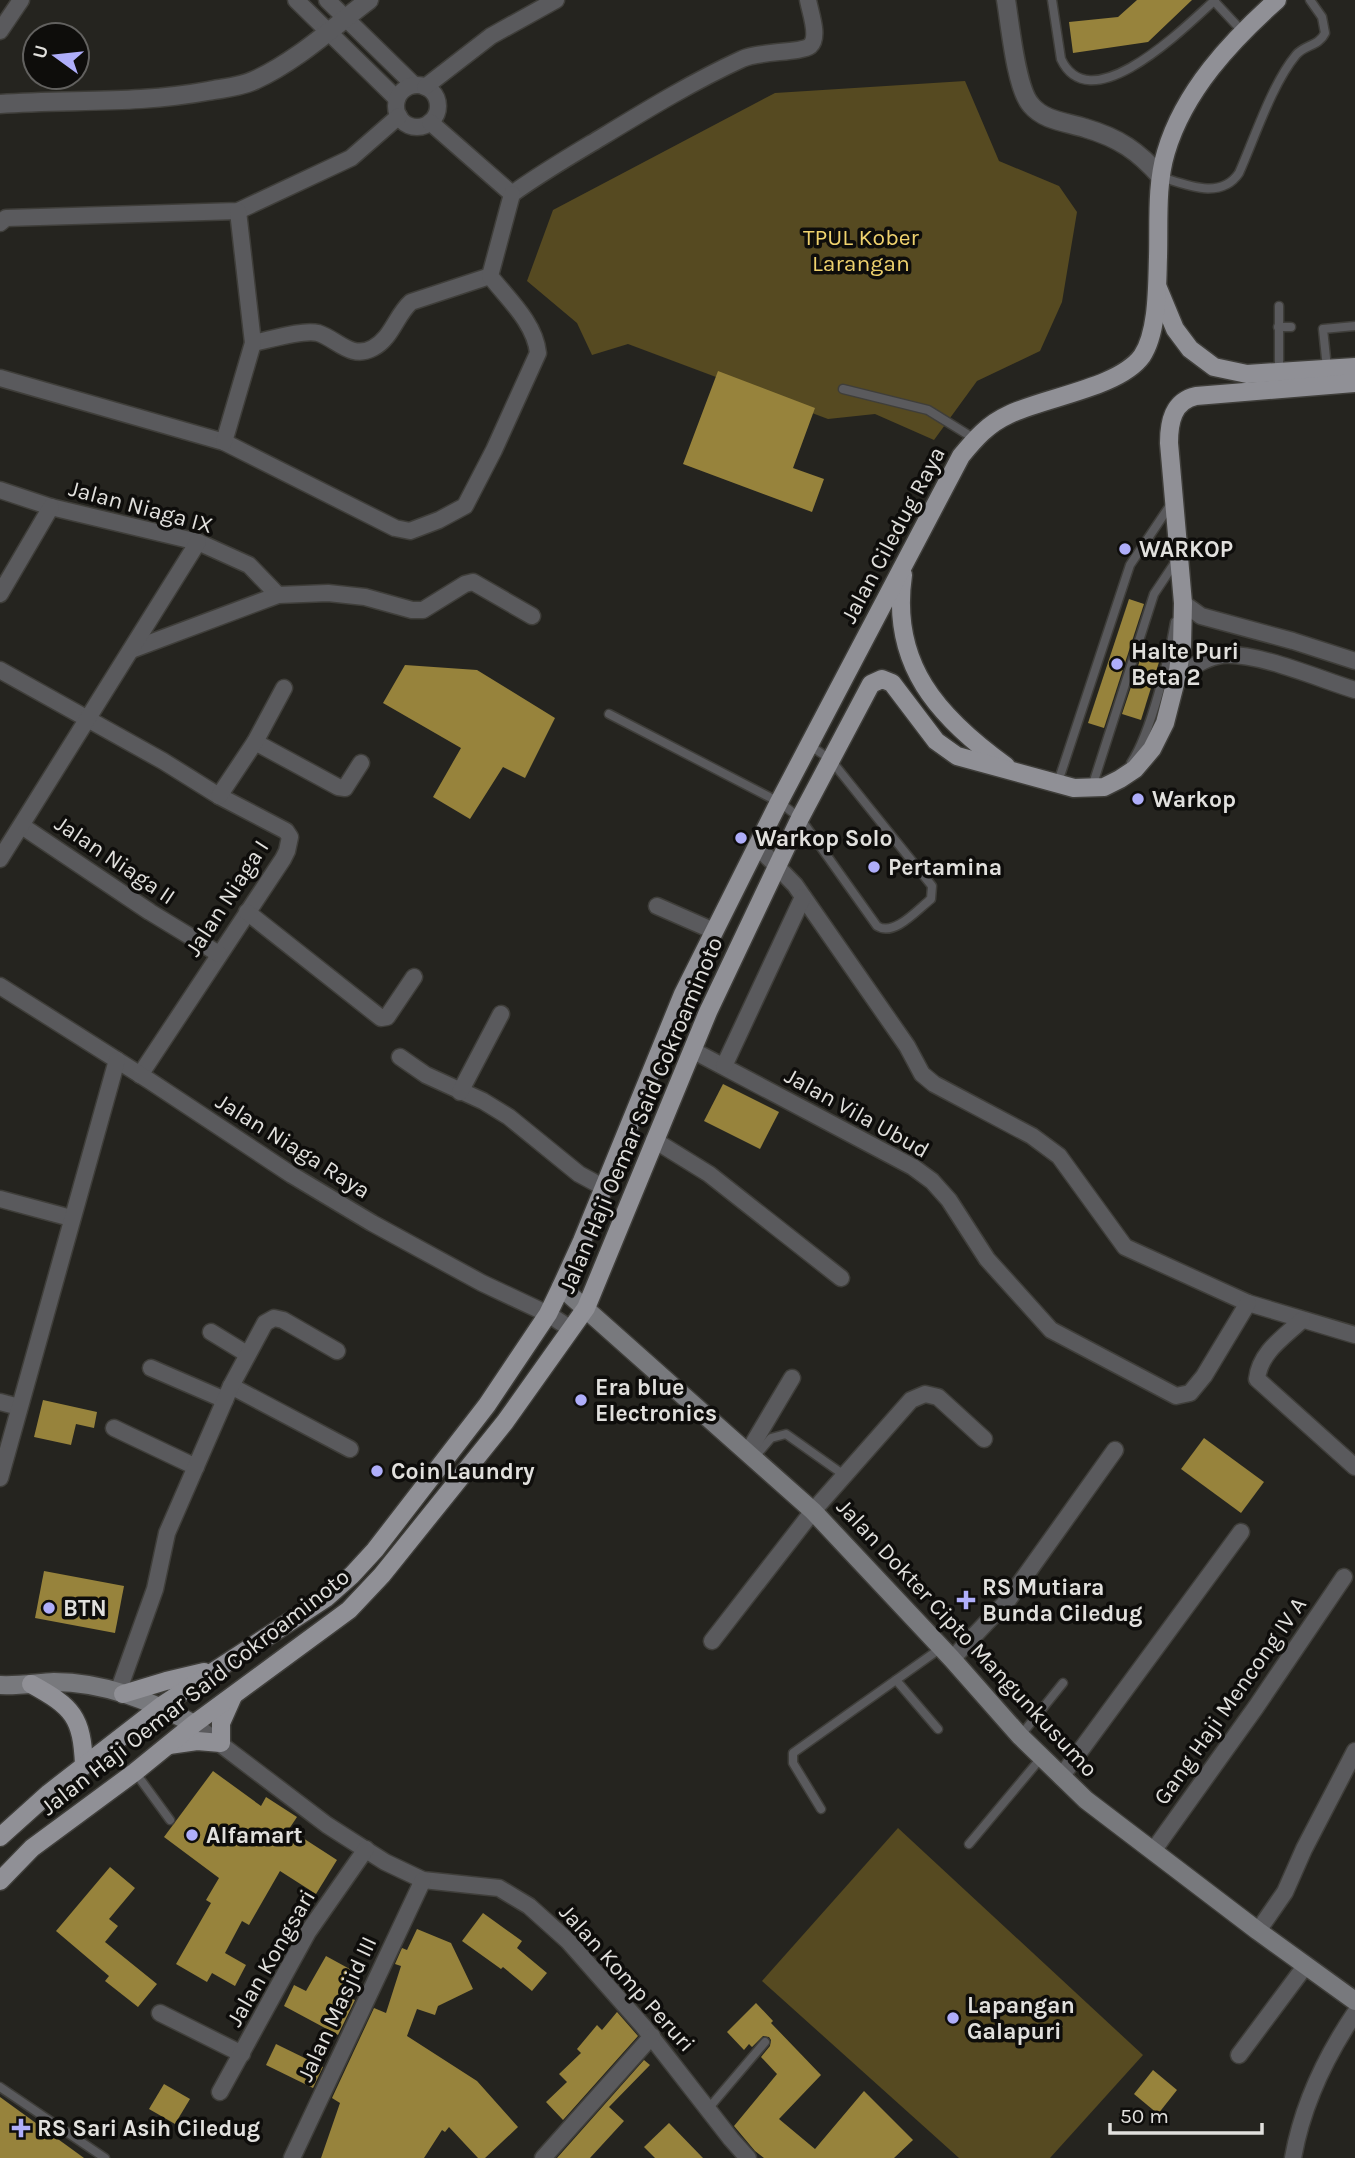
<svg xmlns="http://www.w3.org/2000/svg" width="1355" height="2158" font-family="Karla,sans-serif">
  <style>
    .green { fill: #564a21 }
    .building { fill: #97833c }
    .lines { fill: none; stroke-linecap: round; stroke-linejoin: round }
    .service-casing { stroke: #3f3e3a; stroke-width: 11 }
    .minor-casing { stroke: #3f3e3a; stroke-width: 19 }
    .tertiary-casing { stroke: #3f3e3a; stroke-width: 21 }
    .secondary-casing { stroke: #3f3e3a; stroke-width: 21 }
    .primary-casing { stroke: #3f3e3a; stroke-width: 21 }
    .service { stroke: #5a5a5d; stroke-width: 8 }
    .minor { stroke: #5a5a5d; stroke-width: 16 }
    .tertiary { stroke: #5a5a5d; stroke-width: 18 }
    .secondary { stroke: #78797d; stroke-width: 18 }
    .primary { stroke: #909096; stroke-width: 18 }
    .poi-dot { fill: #afaefa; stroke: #0e0d0b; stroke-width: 2.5 }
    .labels { text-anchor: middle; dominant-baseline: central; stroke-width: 7; stroke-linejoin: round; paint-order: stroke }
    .park-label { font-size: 23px; fill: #efd26e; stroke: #0e0d0b }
    .street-label { font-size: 23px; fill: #e1e0dd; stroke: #0e0d0b }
    .poi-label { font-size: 23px; font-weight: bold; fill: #e1e0dd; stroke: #0e0d0b; text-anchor: start }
  </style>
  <rect width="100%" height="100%" fill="#25241f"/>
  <!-- green -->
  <g class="green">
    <path d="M965,81L999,161L1059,186L1077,212L1062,302L1040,351L977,381L934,440L875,414L828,419L628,344L592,355L577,323L527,281L553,210L775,93Z"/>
    <path d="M898,1828L1143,2055L1050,2158H959L762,1981Z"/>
  </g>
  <!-- building -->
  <g class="building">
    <path d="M1137,0H1192L1148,42L1073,53L1069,22L1118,17Z"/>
    <path d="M718,371L815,408L793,468L824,479L812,512L683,464Z"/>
    <path d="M1129,599L1144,604L1104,728L1088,723Z"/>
    <path d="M1141,657L1159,662L1141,720L1122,714Z"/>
    <path d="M405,665L477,670L555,718L525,778L503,767L470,819L433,797L461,748L383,703Z"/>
    <path d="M723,1084L779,1112L760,1149L704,1121Z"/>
    <path d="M43,1400L97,1412L94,1428L76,1424L71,1445L34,1437Z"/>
    <path d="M1204,1438L1264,1482L1241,1513L1181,1469Z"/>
    <path d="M44,1571L124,1586L115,1633L35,1618Z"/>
    <path d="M213,1771L261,1806L266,1797L297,1817L289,1829L337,1860L316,1894L280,1871L249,1925L242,1921L225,1953L246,1965L235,1986L212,1973L207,1982L176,1964L211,1903L206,1900L219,1878L164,1837Z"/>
    <path d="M110,1867L135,1888L109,1919L118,1926L105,1942L157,1984L138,2007L105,1981L109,1976L56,1931Z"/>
    <path d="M483,1913L522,1941L517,1948L547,1973L532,1991L503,1967L501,1969L462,1941Z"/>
    <path d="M417,1929L451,1943L473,1989L438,2006L435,2015L417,2009L407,2036L477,2081L518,2127L485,2158H478L449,2127L445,2132L442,2130L424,2158H321L340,2103L332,2098L374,2008L386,2013L401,1966L395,1964L402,1948L407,1950Z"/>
    <path d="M326,1956L357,1973L344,1996L355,2000L338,2035L284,2006L294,1985L306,1991Z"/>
    <path d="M756,2003L773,2021L771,2023L821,2075L779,2119L815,2149L864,2091L913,2140L894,2158H764L755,2151L734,2126L777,2074L761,2057L770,2046L771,2040L769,2037L763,2036L752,2047L749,2044L744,2050L727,2032Z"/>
    <path d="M617,2012L638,2036L563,2120L546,2102L567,2082L559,2074L581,2053L577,2049L597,2025L602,2030Z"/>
    <path d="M276,2044L323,2067L313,2088L266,2065Z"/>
    <path d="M644,2060L650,2065L609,2107L624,2121L590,2158H557Z"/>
    <path d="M1153,2070L1177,2090L1158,2114L1134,2094Z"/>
    <path d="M164,2084L190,2099L175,2124L149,2109Z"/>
    <path d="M0,2097L84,2158H0Z"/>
    <path d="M669,2123L703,2158H655L644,2147Z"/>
  </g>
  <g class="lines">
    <defs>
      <g id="service">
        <path d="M1052,0L1061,59C1091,123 1188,24 1215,0"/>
        <path d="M1214,1L1243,32"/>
        <path d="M1161,177C1187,185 1221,200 1239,173C1255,137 1272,84 1296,55C1304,45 1319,46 1325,33L1322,17L1310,0"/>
        <path d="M1278,327H1291"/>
        <path d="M1327,368L1323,329L1355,326"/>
        <path d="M1279,372V306"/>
        <path d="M843,389L928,410L975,439"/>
        <path d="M609,714L779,802L800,818L877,926C894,937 917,910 931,899L932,886L830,759L809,745"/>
        <path d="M1131,763C1151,733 1169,657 1175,622"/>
        <path d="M1057,785L1130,565L1171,504"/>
        <path d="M1092,787L1154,594L1176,561"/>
        <path d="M754,1458L771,1438L786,1434L844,1475"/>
        <path d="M896,1680L938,1729"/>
        <path d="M1021,1735L1063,1683"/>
        <path d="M135,1772L170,1820"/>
        <path d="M821,1809L793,1763V1753L941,1648"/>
        <path d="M969,1844L1041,1758"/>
        <path d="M0,2087L105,2158"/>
        <path d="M708,2109L765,2042"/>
      </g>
      <g id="minor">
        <path d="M296,0L397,99"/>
        <path d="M327,0L414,85"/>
        <path d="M0,31L21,0"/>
        <circle cx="417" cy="106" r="21"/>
        <path d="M425,87L491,36L556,0"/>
        <path d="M430,122L512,194C541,173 572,155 602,137C648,109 694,81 742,59C758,51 801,53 810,46C820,37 810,12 808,0"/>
        <path d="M0,223L6,218L238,211L351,158L399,116"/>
        <path d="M253,343C269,340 303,329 318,333C337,339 351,360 373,348C392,338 396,315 411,302L490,276"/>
        <path d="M0,378L224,442L395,528L410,531L439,520L465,506L494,450L538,353C535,323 508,299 490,276L512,194"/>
        <path d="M224,442L253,343L238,211"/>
        <path d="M0,490L51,507L198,542L249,565L278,595"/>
        <path d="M0,594L51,507"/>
        <path d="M1183,603L1201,616L1293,641L1355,661"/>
        <path d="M131,650L278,595L328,593L365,597L412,610H423L465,584L473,582L532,616"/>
        <path d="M0,670L163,761L219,796L286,831L290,837L287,851L283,859L140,1075"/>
        <path d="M1177,676C1191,668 1206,657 1222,655C1258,652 1319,679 1355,690"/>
        <path d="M255,742L338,787L345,788L361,763"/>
        <path d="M219,796L255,742L284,688"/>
        <path d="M22,826L150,912L219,954"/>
        <path d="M757,846L795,885L907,1046L922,1074L934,1084L1032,1136L1059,1156L1125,1247L1248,1303L1355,1335"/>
        <path d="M0,859L198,542"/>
        <path d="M657,906L714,931"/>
        <path d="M247,912L381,1018L387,1017L414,977"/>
        <path d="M0,986L150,1081L292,1175L372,1223L482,1283L548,1314L571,1329"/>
        <path d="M692,1050L913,1167L932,1181L949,1200L987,1259L1051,1330L1176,1396L1190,1393L1204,1376L1248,1303"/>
        <path d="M400,1057L426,1075L483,1101L509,1117L579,1174L603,1187"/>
        <path d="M724,1066L803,897"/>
        <path d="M460,1092L501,1014"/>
        <path d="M654,1140L709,1174L841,1278"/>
        <path d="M0,1199L71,1218"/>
        <path d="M1302,1320C1283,1338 1260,1352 1257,1379L1355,1467"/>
        <path d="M211,1332L247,1354"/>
        <path d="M151,1368L225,1400"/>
        <path d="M231,1386L350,1449"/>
        <path d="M0,1402L19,1407"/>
        <path d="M114,1428L196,1467"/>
        <path d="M748,1452L792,1378"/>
        <path d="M0,1478L117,1060"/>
        <path d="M712,1641L813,1511L911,1400L925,1394L938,1397L984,1439"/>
        <path d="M952,1659L1008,1600L1115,1450"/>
        <path d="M118,1692L155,1589L167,1533L231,1386L265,1323L274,1318L283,1320L337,1351"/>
        <path d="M194,1724L327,1825L385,1862L423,1880L499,1888L529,1906L568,1941L643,2026L731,2139L748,2158"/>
        <path d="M1061,1777L1241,1532"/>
        <path d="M1153,1851L1256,1707L1344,1577"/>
        <path d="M1258,1931L1285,1892L1304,1849L1355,1751"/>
        <path d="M160,2013L242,2054"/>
        <path d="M1239,2055L1306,1965"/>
        <path d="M220,2092L308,1932L366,1849"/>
        <path d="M292,2158L423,1880"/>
        <path d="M543,2158L652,2036"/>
        <path d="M1293,2158C1302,2107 1326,2056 1355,2013"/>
      </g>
      <g id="tertiary">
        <path d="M1006,0C1010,23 1016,89 1031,105C1044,121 1067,122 1085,128C1119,138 1138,151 1161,177"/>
        <path d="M0,104C71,99 138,104 208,91C224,88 241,87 255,80C297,61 333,27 369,0"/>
      </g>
      <g id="secondary">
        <path d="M561,1287L813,1511L952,1659L1020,1736L1086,1800L1258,1931L1355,2001"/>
        <path d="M0,1685C18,1686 36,1683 54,1682C104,1682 151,1701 194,1724"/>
      </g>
      <g id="primary">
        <path d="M1158,288L1175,329L1190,349L1214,367L1247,374L1355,367"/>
        <path d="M903,575C890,664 938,717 1006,766"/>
        <path d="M31,1684C73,1707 82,1717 84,1765"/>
        <path d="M123,1694L166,1681L204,1672"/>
        <path d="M169,1745L197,1741L221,1743V1723L233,1696"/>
        <path d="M0,1837L49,1793L161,1706L326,1598L352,1575L375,1550L487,1405L548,1314L561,1287L582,1241L683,994L779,802L961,456C975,439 988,424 1008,415C1044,397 1119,388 1142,356C1158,332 1157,286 1158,257C1159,223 1156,185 1166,152C1184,91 1231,41 1277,0"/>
        <path d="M0,1881L32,1848L135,1772L194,1724L349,1610L382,1575L505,1422L586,1308L708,1012L800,818L871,684L882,679L892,683L936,741L957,756L1074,788L1104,787L1120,779L1135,769L1152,749L1165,723L1177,676L1182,646L1183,603L1169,443C1169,422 1173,401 1196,396L1355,383"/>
      </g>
    </defs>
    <!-- service casing -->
    <use href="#service" class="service-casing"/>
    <!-- minor casing -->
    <use href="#minor" class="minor-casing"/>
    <!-- tertiary casing -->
    <use href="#tertiary" class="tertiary-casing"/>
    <!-- secondary casing -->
    <use href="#secondary" class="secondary-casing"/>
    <!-- primary casing -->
    <use href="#primary" class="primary-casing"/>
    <!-- service -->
    <use href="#service" class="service"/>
    <!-- minor -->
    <use href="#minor" class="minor"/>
    <!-- tertiary -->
    <use href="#tertiary" class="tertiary"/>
    <!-- secondary -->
    <use href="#secondary" class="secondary"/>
    <!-- primary -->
    <use href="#primary" class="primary"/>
  </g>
  <!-- markers -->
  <g class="poi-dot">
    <circle cx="1125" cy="549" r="7"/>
    <circle cx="1117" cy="664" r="7"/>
    <circle cx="1138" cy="799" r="7"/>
    <circle cx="741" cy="838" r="7"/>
    <circle cx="874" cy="867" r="7"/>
    <circle cx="581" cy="1400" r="7"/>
    <circle cx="377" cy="1471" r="7"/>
    <path d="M962.5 1589.5h7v7h7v7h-7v7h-7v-7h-7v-7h7z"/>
    <circle cx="49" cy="1608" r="7"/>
    <circle cx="192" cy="1835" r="7"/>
    <circle cx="953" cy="2018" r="7"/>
    <path d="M17.5 2117.5h7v7h7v7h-7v7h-7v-7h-7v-7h7z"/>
  </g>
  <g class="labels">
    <!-- park labels -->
    <g class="park-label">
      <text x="861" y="237">TPUL Kober<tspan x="861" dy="26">Larangan</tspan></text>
    </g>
    <!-- street labels -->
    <g class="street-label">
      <text transform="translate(141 507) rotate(15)">Jalan Niaga IX</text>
      <text transform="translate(893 535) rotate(-62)">Jalan Ciledug Raya</text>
      <text transform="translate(115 860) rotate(34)">Jalan Niaga II</text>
      <text transform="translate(227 898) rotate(-57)">Jalan Niaga I</text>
      <text transform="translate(857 1113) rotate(29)">Jalan Vila Ubud</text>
      <text transform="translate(641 1115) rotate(-67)">Jalan Haji Oemar Said Cokroaminoto</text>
      <text transform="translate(293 1146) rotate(32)">Jalan Niaga Raya</text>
      <text transform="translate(967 1638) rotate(47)">Jalan Dokter Cipto Mangunkusumo</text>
      <text transform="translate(195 1692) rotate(-38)">Jalan Haji Oemar Said Cokroaminoto</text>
      <text transform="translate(1230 1701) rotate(-55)">Gang Haji Mencong IV A</text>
      <text transform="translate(271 1958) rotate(-60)">Jalan Kongsari</text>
      <text transform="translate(627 1978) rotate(48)">Jalan Komp Peruri</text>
      <text transform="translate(337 2009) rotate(-65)">Jalan Masjid III</text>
    </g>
    <!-- poi labels -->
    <g class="poi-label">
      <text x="1139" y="549">WARKOP</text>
      <text x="1131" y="651">Halte Puri<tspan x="1131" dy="26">Beta 2</tspan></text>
      <text x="1152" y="799">Warkop</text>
      <text x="755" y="838">Warkop Solo</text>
      <text x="888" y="867">Pertamina</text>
      <text x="595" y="1387">Era blue<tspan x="595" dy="26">Electronics</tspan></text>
      <text x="391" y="1471">Coin Laundry</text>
      <text x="982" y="1587">RS Mutiara<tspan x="982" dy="26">Bunda Ciledug</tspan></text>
      <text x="63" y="1608">BTN</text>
      <text x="206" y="1835">Alfamart</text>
      <text x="967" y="2005">Lapangan<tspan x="967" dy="26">Galapuri</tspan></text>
      <text x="37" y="2128">RS Sari Asih Ciledug</text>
    </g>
  </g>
  <!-- north arrow -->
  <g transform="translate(56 56) rotate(285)"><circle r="33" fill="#0e0d0b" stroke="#62615f" stroke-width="2"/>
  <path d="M0-5L12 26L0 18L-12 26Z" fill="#afaefa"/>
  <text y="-10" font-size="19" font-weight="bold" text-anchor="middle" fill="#e1e0dd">U</text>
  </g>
  <!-- scale -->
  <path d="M1110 2123v10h152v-10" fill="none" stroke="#e1e0dd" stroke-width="3.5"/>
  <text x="1120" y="2123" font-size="21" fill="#e1e0dd" stroke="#0e0d0b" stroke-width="5" paint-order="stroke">50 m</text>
</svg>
